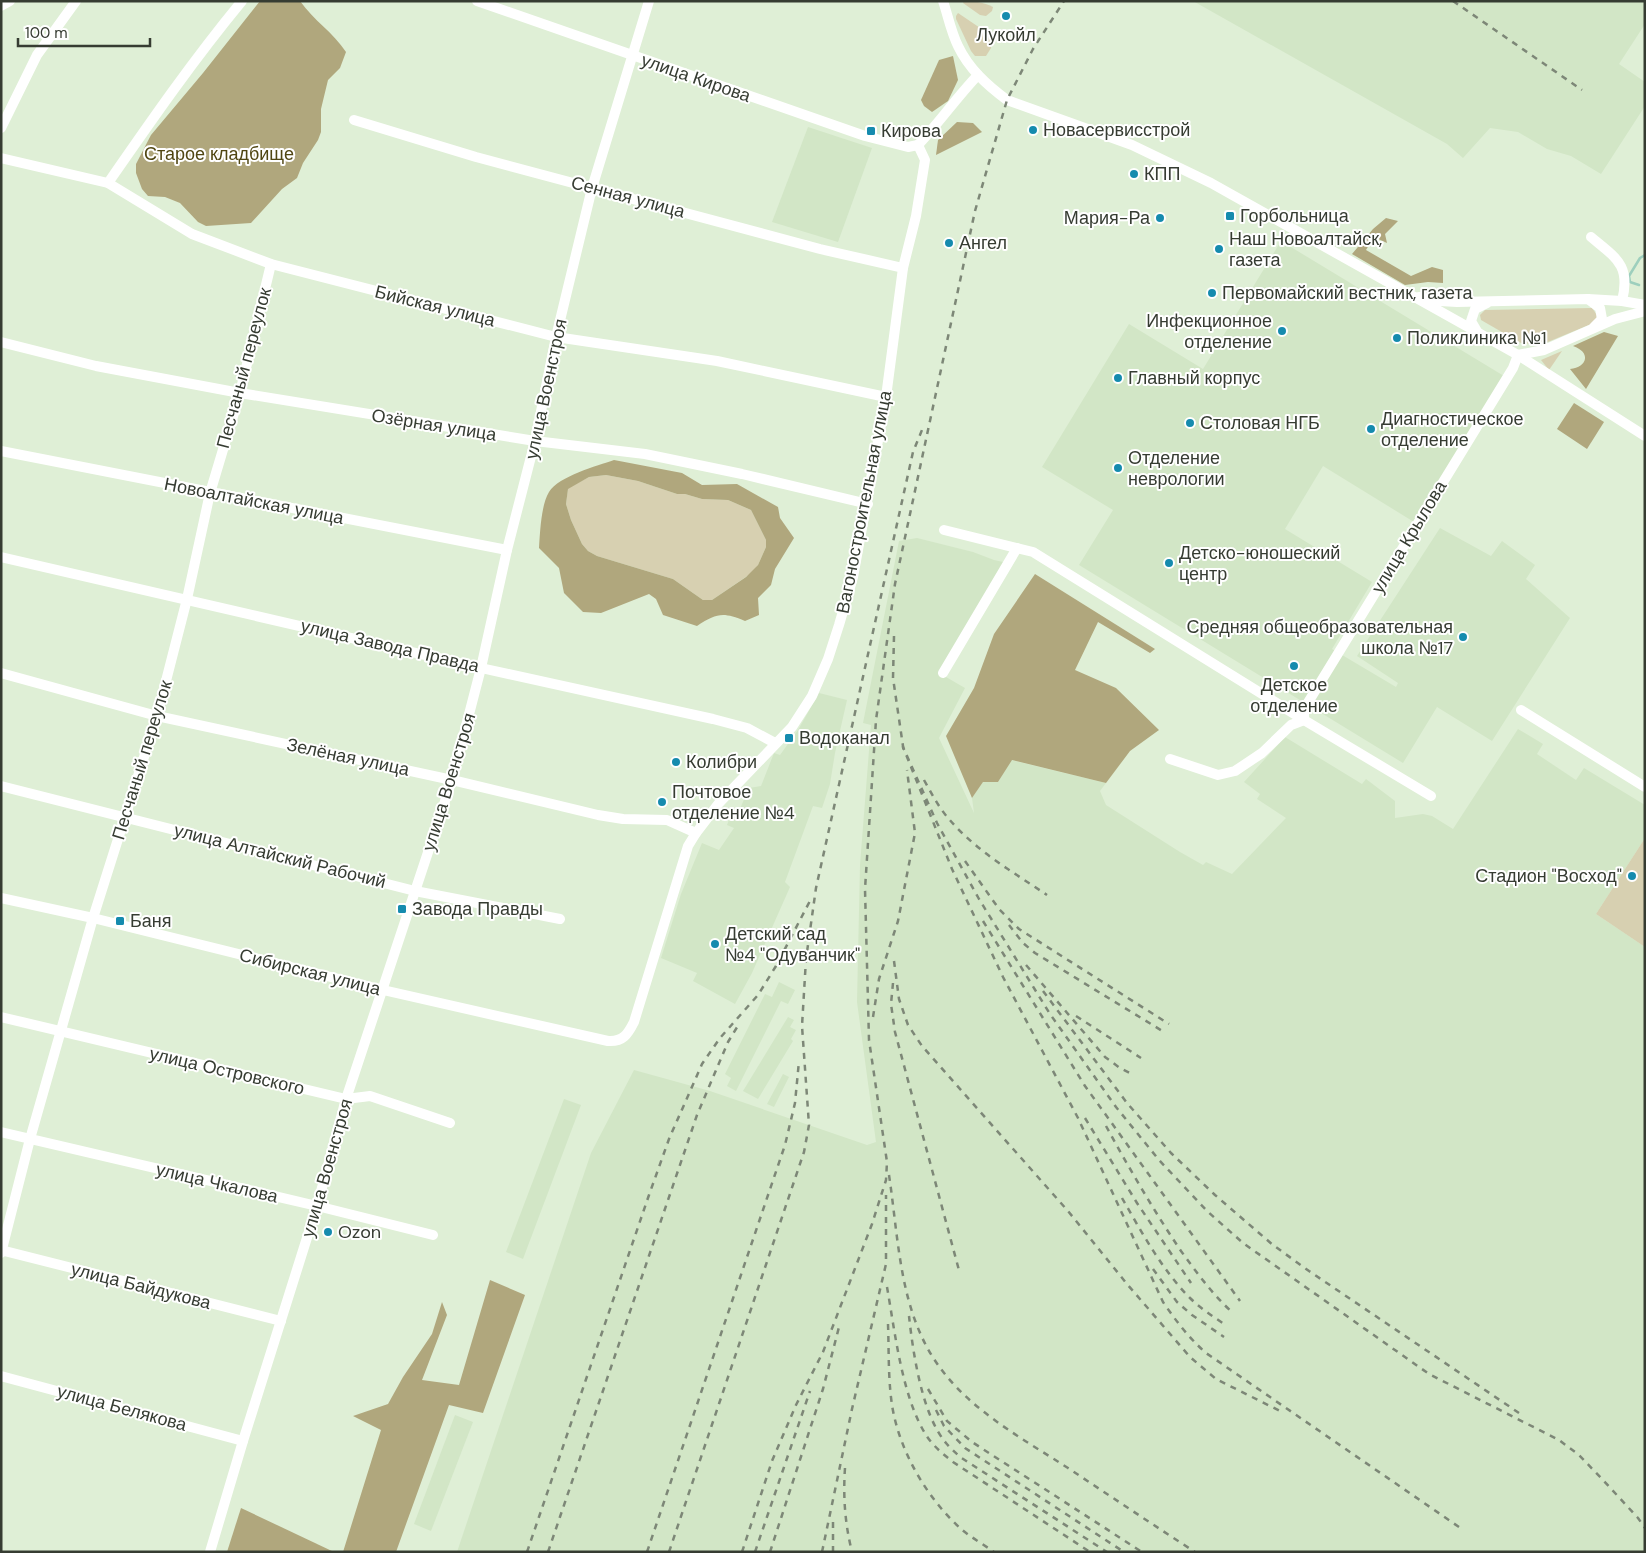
<svg xmlns="http://www.w3.org/2000/svg" width="1646" height="1553" font-family="'DM Sans',sans-serif">
  <style>
    .built { fill: #d2e6c6 }
    .green { fill: #d7d0b1 }
    .forest { fill: #b0a77d; fill-rule: evenodd }
    .lines { fill: none; stroke-linecap: round; stroke-linejoin: round }
    .stream { stroke: #9dcfbd; stroke-width: 2.5 }
    .minor { stroke: #fff; stroke-width: 10 }
    .rail { stroke: #7d8777; stroke-width: 2.5; stroke-dasharray: 6 6; stroke-linecap: butt }
    .poi-dot { fill: #158bae; stroke: #fff; stroke-width: 2 }
    .labels { text-anchor: middle; dominant-baseline: central; stroke-width: 4; stroke-linejoin: round; paint-order: stroke }
    .poi-label { font-size: 18px; fill: #363c32; stroke: #fff; text-anchor: start }
    .street-label { font-size: 18px; fill: #363c32; stroke: #fff }
    .park-label { font-size: 18px; fill: #504612; stroke: #fff }
  </style>
  <rect width="100%" height="100%" fill="#dfefd6"/>
  <!-- built -->
  <g class="built">
    <path d="M1193,1H1645V24L1619,64L1645,82V106L1601,174L1571,156L1547,149L1518,132L1490,128L1463,158L1447,144Z"/>
    <path d="M808,127L872,148L838,242L772,222Z"/>
    <path d="M1281,241L1504,376L1414,522L1323,466L1285,529L1372,582L1332,649L1396,687L1398,683L1357,656L1440,528L1491,556L1502,541L1535,565L1526,579L1570,618L1492,741L1437,707L1403,763L1079,565L1113,510L1042,467L1129,324L1203,369Z"/>
    <path d="M917,538L973,552L994,560L1012,564L988,603L946,677L965,688L939,738L974,813L972,798L983,782H998L1011,760L1106,783L1100,791L1106,805L1180,852L1203,865L1206,862L1232,874L1286,818L1257,799L1260,794L1244,782L1285,737L1362,784L1366,779L1395,801V818L1423,814L1432,816L1453,829L1518,729L1543,744L1537,754L1576,780L1584,768L1645,805V838L1596,914L1645,947V1552H457L591,1153L634,1070L710,1091L867,1145L876,1142L857,1002L860,865L871,725L863,723L899,541Z"/>
    <path d="M819,693L847,700L835,753L830,784L822,808L813,806L785,882L790,887L752,973L735,1004L693,981L697,973L661,958L681,894L702,843L719,850L734,828L727,825L733,809L739,811L749,788L761,786L774,753L780,755L798,730Z"/>
    <path d="M779,982L795,990L788,1004L781,1001L736,1091L727,1086L731,1078L725,1074L765,994L772,997Z"/>
    <path d="M788,1017L794,1020L790,1027L796,1030L791,1039L793,1041L758,1099L743,1091Z"/>
    <path d="M783,1074L789,1077L774,1107L767,1104Z"/>
    <path d="M564,1099L581,1105L523,1259L506,1252Z"/>
    <path d="M455,1415L473,1422L431,1531L414,1524Z"/>
  </g>
  <!-- green -->
  <g class="green">
    <path d="M964,1C975,1 983,2 993,7L992,11L986,16L980,15L963,3Z"/>
    <path d="M958,13L992,36L991,48L986,56H975L971,51L956,19V16Z"/>
    <path d="M1592,308L1597,315L1596,322L1543,344H1532L1521,343L1481,320L1480,315L1485,310Z"/>
    <path d="M1562,351L1549,370L1541,360Z"/>
    <path d="M606,475L638,481L677,494H685L702,499L728,500L751,510L766,540V547L758,565L753,572L712,600H703L673,579L597,556L588,551L582,544L571,520L566,504L568,488L589,477Z"/>
    <path d="M1645,838V947L1596,914Z"/>
  </g>
  <!-- forest -->
  <g class="forest">
    <path d="M260,1H300C314,21 333,32 346,52L340,68L328,80L321,109V132L318,140L303,163L297,178L282,189L251,223L206,226L198,222L180,203L165,197L148,196L142,189L136,173V164L151,135L203,73Z"/>
    <path d="M953,56L958,80L948,101L932,112L924,106L921,100L939,60Z"/>
    <path d="M957,122L973,123L982,132L936,155L938,140Z"/>
    <path d="M1386,218L1398,221L1385,234L1387,243L1374,237L1366,250L1411,276L1432,267L1443,270V283L1428,282L1405,285L1352,254L1373,229Z"/>
    <path d="M1604,332L1618,336L1586,389L1570,369C1588,367 1591,352 1573,346Z"/>
    <path d="M1574,403L1604,422L1587,449L1557,429Z"/>
    <path d="M614,460L682,473L702,485L737,484L778,507L780,518L794,538L775,569L771,585L758,598L759,615L745,621C723,612 717,613 697,626L663,615L656,599L649,594L601,613L583,612L564,593L559,568L539,548C540,533 541,505 549,492C559,476 597,466 614,460ZM606,475L638,481L677,494H685L702,499L728,500L751,510L766,540V547L758,565L746,577L712,600H703L673,579L597,556L588,551L582,544L571,520L566,504L568,489L589,477Z"/>
    <path d="M1035,574L1155,649L1150,653L1098,622L1075,670L1116,688L1159,730L1130,751L1106,783L1012,760L998,782H983L972,798L946,736L974,688L994,634Z"/>
    <path d="M490,1280L525,1295L483,1413L449,1405L396,1552H343L381,1430L353,1416L388,1404L403,1377L432,1334L442,1302L447,1315L422,1380L459,1385Z"/>
    <path d="M241,1508L334,1552H227Z"/>
  </g>
  <g class="lines">
    <!-- stream -->
    <path class="stream" d="M1639,285L1630,282L1629,276L1640,258L1645,255"/>
    <!-- minor -->
    <g class="minor">
      <path d="M477,1L865,136L908,147L918,145"/>
      <path d="M943,1C948,16 951,32 958,46C969,69 987,85 1007,100L1132,145L1211,183L1518,355L1645,436"/>
      <path d="M1,6L10,1"/>
      <path d="M354,120L476,157L820,249L903,268"/>
      <path d="M1,128L37,55L76,1"/>
      <path d="M918,145C939,123 956,98 978,75"/>
      <path d="M1,158L108,183L192,234L271,264L556,337L717,361L886,397"/>
      <path d="M108,183C151,121 194,59 242,1"/>
      <path d="M1591,237C1616,258 1631,265 1622,301"/>
      <path d="M1419,297L1440,301L1457,302L1588,299L1622,301L1645,305"/>
      <path d="M1588,299L1600,308L1602,319L1594,327"/>
      <path d="M1478,333L1471,321L1475,309L1487,303"/>
      <path d="M1,342L96,366L240,393L535,441L645,454L742,474L868,504"/>
      <path d="M1518,355L1544,350L1615,319L1645,311"/>
      <path d="M1,451L507,550"/>
      <path d="M944,530L1033,552L1304,720L1431,796"/>
      <path d="M1,557L481,668L713,719L747,728L775,743"/>
      <path d="M1,673L157,716L452,780L598,815L623,819L667,820L696,833"/>
      <path d="M943,673L1017,548"/>
      <path d="M1521,710L1645,787"/>
      <path d="M1170,759L1218,775L1235,771L1262,753L1291,725L1304,720V709L1513,368L1518,355"/>
      <path d="M1,786L415,891L560,919"/>
      <path d="M1,898L93,918L383,990L608,1041C623,1042 628,1034 634,1022L688,846L696,833L719,803L792,727L812,696L828,659L839,625L853,577L886,397L903,268L916,216L925,160L918,145"/>
      <path d="M1,1017L346,1099L370,1096L450,1123"/>
      <path d="M1,1132L317,1206L433,1235"/>
      <path d="M1,1250L281,1321"/>
      <path d="M1,1253L30,1139L93,918L157,716L187,599L210,493L240,393L271,264"/>
      <path d="M1,1376L243,1441"/>
      <path d="M210,1552L243,1441L317,1206L346,1099L452,780L481,668L507,550L535,441L556,337L592,188L649,1"/>
    </g>
    <!-- rail -->
    <g class="rail">
      <path d="M1453,1L1582,90"/>
      <path d="M894,636L893,678L904,753"/>
      <path d="M924,780C932,794 939,808 949,819C976,851 1013,872 1047,895"/>
      <path d="M965,861L999,909L1019,929L1169,1024"/>
      <path d="M983,921L1085,1086L1240,1301"/>
      <path d="M1009,925L1023,943L1035,953L1164,1032"/>
      <path d="M894,961L899,999L908,1025L922,1046L1068,1211L1127,1284L1190,1357L1216,1379L1280,1411"/>
      <path d="M1026,965L1105,1057L1120,1068L1134,1075"/>
      <path d="M893,983L891,1004L895,1032L960,1274"/>
      <path d="M1043,991L1127,1103L1171,1153L1215,1195L1273,1245L1309,1271L1519,1413"/>
      <path d="M1076,1016L1141,1058"/>
      <path d="M873,1017L879,979L898,921L915,833L907,770"/>
      <path d="M1085,1118L1137,1203L1191,1283"/>
      <path d="M1106,1126C1129,1168 1154,1211 1181,1251C1197,1273 1213,1295 1233,1313"/>
      <path d="M889,1175C897,1228 899,1287 921,1335C949,1399 1012,1432 1068,1468C1110,1496 1152,1524 1195,1552"/>
      <path d="M1122,1198C1141,1231 1162,1270 1190,1298C1201,1309 1214,1317 1227,1326"/>
      <path d="M1153,1269L1177,1302L1192,1315L1224,1337"/>
      <path d="M887,1287C895,1332 902,1397 926,1435C933,1446 943,1454 953,1462L1090,1552"/>
      <path d="M909,1316C913,1353 922,1415 946,1443C950,1448 955,1452 960,1457L1107,1552"/>
      <path d="M888,1324C889,1351 888,1378 892,1405C899,1450 926,1497 960,1528C970,1537 983,1544 994,1552"/>
      <path d="M928,1389L947,1421L972,1442L1142,1552"/>
      <path d="M936,1410L944,1426L965,1448L1124,1552"/>
      <path d="M845,1468C843,1497 845,1524 852,1552"/>
      <path d="M1459,1527L1206,1353C1189,1338 1176,1321 1163,1302L1078,1118L1003,977L952,869L903,747L937,823L979,899L1050,1014L1116,1107L1159,1160L1207,1211L1243,1243L1429,1374L1559,1440L1579,1455L1603,1480L1638,1518L1645,1528"/>
      <path d="M527,1552L649,1195L669,1139L702,1064L720,1038L758,995L776,966L812,897"/>
      <path d="M548,1552L697,1115L728,1042L739,1024"/>
      <path d="M647,1552L785,1145L795,1103L799,1061"/>
      <path d="M669,1552L804,1152L809,1125L802,1026L806,959L816,888L913,452L924,425"/>
      <path d="M742,1552L772,1461L796,1405L823,1352L872,1224L886,1180L887,1162L869,1040L865,889L876,720L895,584L975,211L1007,100L1033,49L1064,1"/>
      <path d="M755,1552L810,1391"/>
      <path d="M770,1552L823,1389L839,1327"/>
      <path d="M822,1552L852,1409L886,1264V1195"/>
      <path d="M833,1552V1519"/>
    </g>
  </g>
  <!-- markers -->
  <g class="poi-dot">
    <circle cx="1006" cy="16" r="5"/>
    <circle cx="1033" cy="130" r="5"/>
    <rect x="866" y="126" width="10" height="10" rx="2.5"/>
    <circle cx="1134" cy="174" r="5"/>
    <rect x="1225" y="211" width="10" height="10" rx="2.5"/>
    <circle cx="1160" cy="218" r="5"/>
    <circle cx="949" cy="243" r="5"/>
    <circle cx="1219" cy="249" r="5"/>
    <circle cx="1212" cy="293" r="5"/>
    <circle cx="1282" cy="331" r="5"/>
    <circle cx="1397" cy="338" r="5"/>
    <circle cx="1118" cy="378" r="5"/>
    <circle cx="1190" cy="423" r="5"/>
    <circle cx="1371" cy="429" r="5"/>
    <circle cx="1118" cy="468" r="5"/>
    <circle cx="1169" cy="563" r="5"/>
    <circle cx="1463" cy="637" r="5"/>
    <circle cx="1294" cy="666" r="5"/>
    <rect x="784" y="733" width="10" height="10" rx="2.5"/>
    <circle cx="676" cy="762" r="5"/>
    <circle cx="662" cy="802" r="5"/>
    <circle cx="1632" cy="876" r="5"/>
    <rect x="397" y="904" width="10" height="10" rx="2.5"/>
    <rect x="115" y="916" width="10" height="10" rx="2.5"/>
    <circle cx="715" cy="944" r="5"/>
    <circle cx="328" cy="1232" r="5"/>
  </g>
  <g class="labels">
    <!-- poi labels -->
    <g class="poi-label">
      <text x="1006" y="35" text-anchor="middle">Лукойл</text>
      <text x="1043" y="130">Новасервисстрой</text>
      <text x="881" y="131">Кирова</text>
      <text x="1144" y="174">КПП</text>
      <text x="1240" y="216">Горбольница</text>
      <text x="1150" y="218" text-anchor="end">Мария-Ра</text>
      <text x="1229" y="239">Наш Новоалтайск,<tspan x="1229" dy="21">газета</tspan></text>
      <text x="959" y="243">Ангел</text>
      <text x="1222" y="293">Первомайский вестник, газета</text>
      <text x="1272" y="321" text-anchor="end">Инфекционное<tspan x="1272" dy="21">отделение</tspan></text>
      <text x="1407" y="338">Поликлиника №1</text>
      <text x="1128" y="378">Главный корпус</text>
      <text x="1381" y="419">Диагностическое<tspan x="1381" dy="21">отделение</tspan></text>
      <text x="1200" y="423">Столовая НГБ</text>
      <text x="1128" y="458">Отделение<tspan x="1128" dy="21">неврологии</tspan></text>
      <text x="1179" y="553">Детско-юношеский<tspan x="1179" dy="21">центр</tspan></text>
      <text x="1453" y="627" text-anchor="end">Средняя общеобразовательная<tspan x="1453" dy="21">школа №17</tspan></text>
      <text x="1294" y="685" text-anchor="middle">Детское<tspan x="1294" dy="21">отделение</tspan></text>
      <text x="799" y="738">Водоканал</text>
      <text x="686" y="762">Колибри</text>
      <text x="672" y="792">Почтовое<tspan x="672" dy="21">отделение №4</tspan></text>
      <text x="1622" y="876" text-anchor="end">Стадион "Восход"</text>
      <text x="412" y="909">Завода Правды</text>
      <text x="130" y="921">Баня</text>
      <text x="725" y="934">Детский сад<tspan x="725" dy="21">№4 "Одуванчик"</tspan></text>
      <text x="338" y="1232">Ozon</text>
    </g>
    <!-- street labels -->
    <g class="street-label">
      <text transform="translate(696 78) rotate(19)">улица Кирова</text>
      <text transform="translate(628 197) rotate(15)">Сенная улица</text>
      <text transform="translate(435 306) rotate(14)">Бийская улица</text>
      <text transform="translate(244 368) rotate(-75)">Песчаный переулок</text>
      <text transform="translate(546 389) rotate(-78)">улица Военстроя</text>
      <text transform="translate(434 425) rotate(9)">Озёрная улица</text>
      <text transform="translate(254 501) rotate(11)">Новоалтайская улица</text>
      <text transform="translate(864 502) rotate(-79)">Вагоностроительная улица</text>
      <text transform="translate(1409 537) rotate(-59)">улица Крылова</text>
      <text transform="translate(390 646) rotate(13)">улица Завода Правда</text>
      <text transform="translate(348 757) rotate(12)">Зелёная улица</text>
      <text transform="translate(142 760) rotate(-73)">Песчаный переулок</text>
      <text transform="translate(449 782) rotate(-73)">улица Военстроя</text>
      <text transform="translate(280 856) rotate(14)">улица Алтайский Рабочий</text>
      <text transform="translate(310 972) rotate(14)">Сибирская улица</text>
      <text transform="translate(227 1071) rotate(13)">улица Островского</text>
      <text transform="translate(327 1168) rotate(-74)">улица Военстроя</text>
      <text transform="translate(217 1183) rotate(13)">улица Чкалова</text>
      <text transform="translate(141 1286) rotate(14)">улица Байдукова</text>
      <text transform="translate(122 1408) rotate(15)">улица Белякова</text>
    </g>
    <!-- park labels -->
    <g class="park-label">
      <text x="219" y="154">Старое кладбище</text>
    </g>
  </g>
  <!-- border -->
  <rect width="1646" height="1553" fill="none" stroke="#363c32" stroke-width="5"/>
  <!-- scale -->
  <path d="M18 38v8h132v-8" fill="none" stroke="#363c32" stroke-width="2.5"/>
  <text x="25" y="38" font-size="15" fill="#363c32" stroke="#ffffff" stroke-width="4" paint-order="stroke">100 m</text>
</svg>
